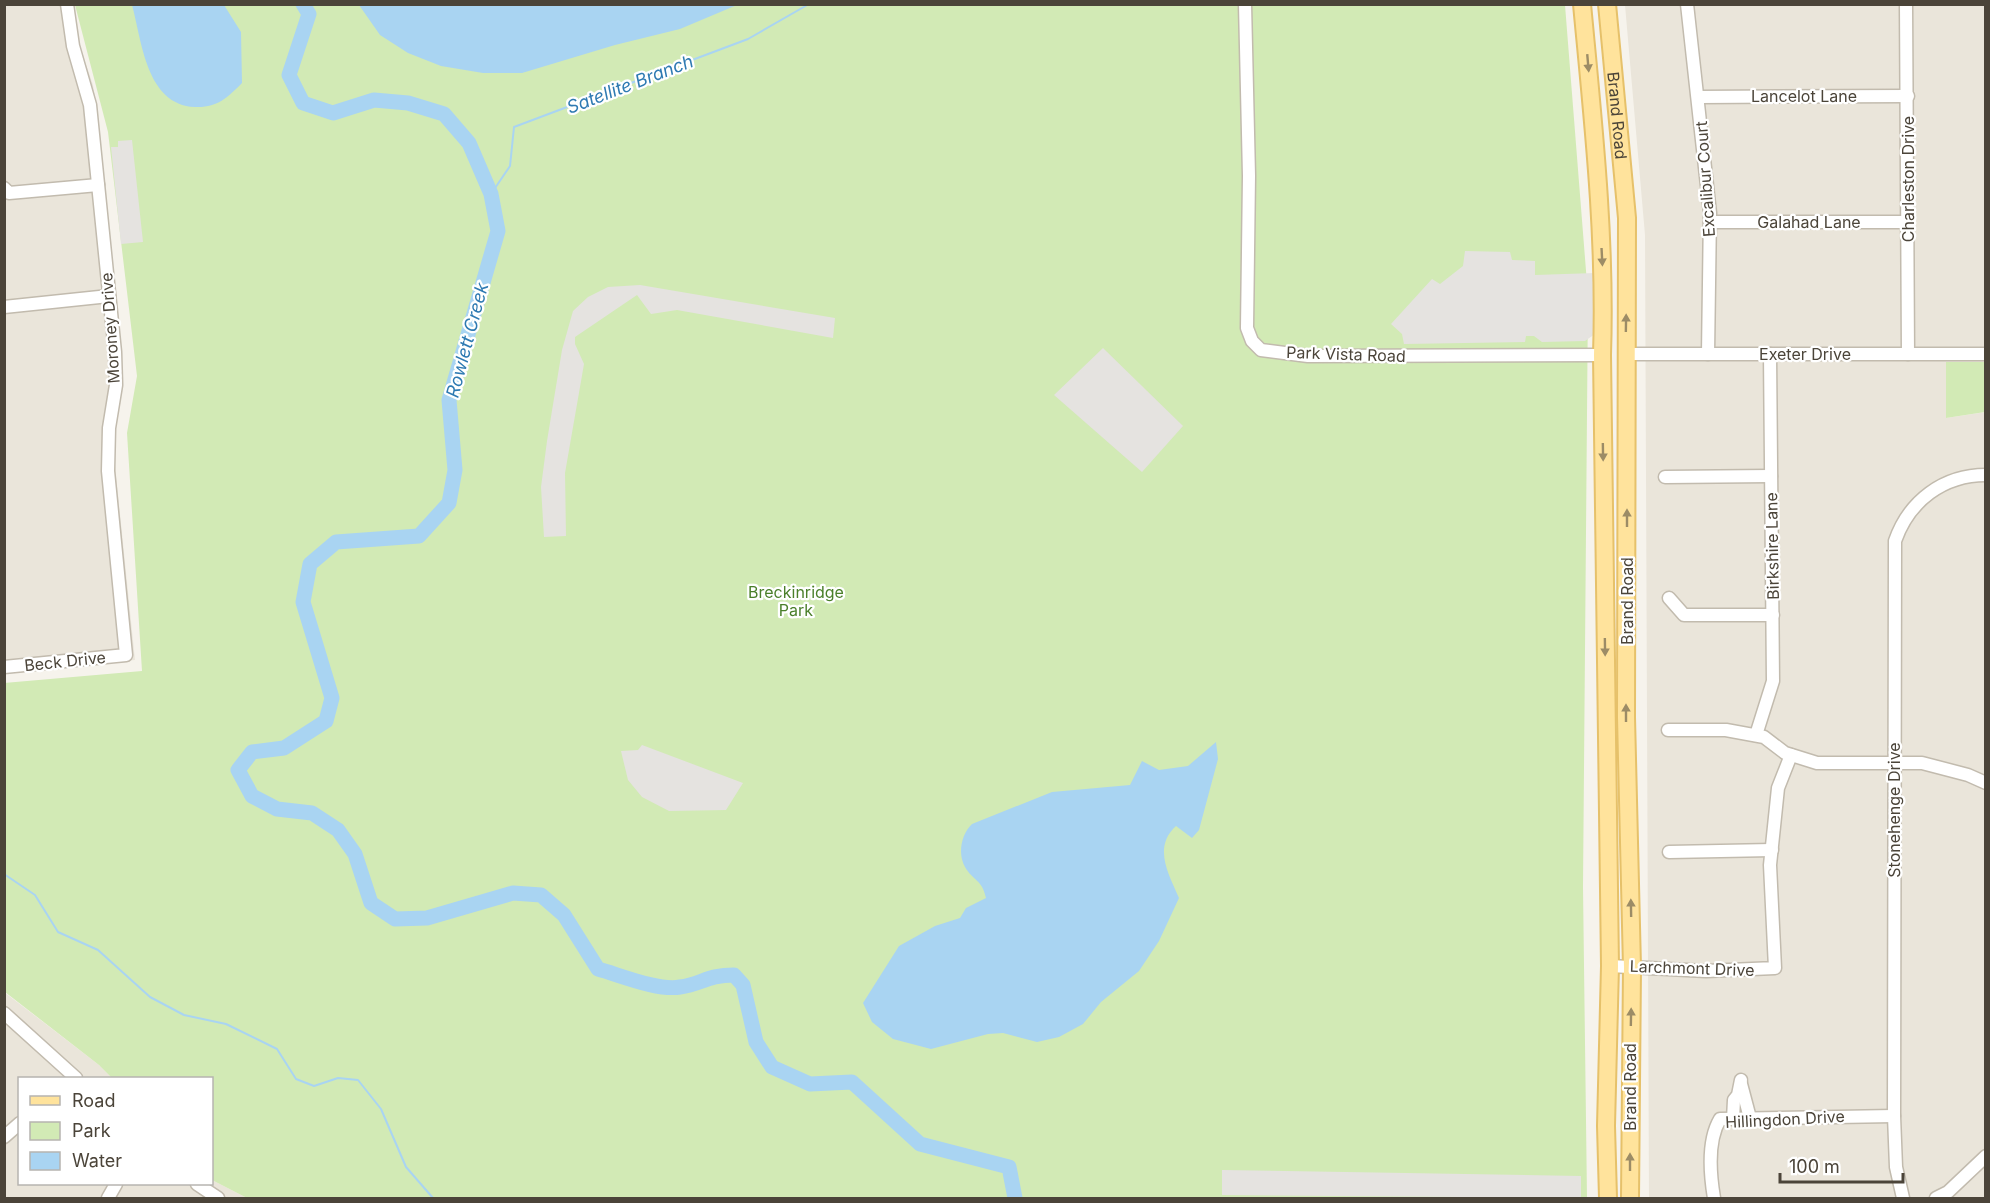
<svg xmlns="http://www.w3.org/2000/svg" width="1990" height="1203" font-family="Inter,sans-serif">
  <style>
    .residential { fill: #eae5da }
    .park { fill: #d2eab5 }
    .parking { fill: #e5e3e0 }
    .water { fill: #a9d4f2 }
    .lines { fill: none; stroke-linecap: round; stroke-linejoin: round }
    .stream { stroke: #a9d4f2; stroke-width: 2 }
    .river { stroke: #a9d4f2; stroke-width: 15 }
    .minor-casing { stroke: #c2bbae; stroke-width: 15 }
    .major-casing { stroke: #e6c16a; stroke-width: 20 }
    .minor { stroke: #fff; stroke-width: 12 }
    .major { stroke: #ffe39c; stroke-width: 16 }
    .oneway { fill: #9c8c66 }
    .labels { text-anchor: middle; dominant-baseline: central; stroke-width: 4.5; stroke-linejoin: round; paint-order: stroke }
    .street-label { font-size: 16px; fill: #4b4439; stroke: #fff }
    .park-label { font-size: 16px; fill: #4a7f2a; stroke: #fff }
    .water-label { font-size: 18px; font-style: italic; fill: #2e7ab2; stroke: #fff }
  </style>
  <rect width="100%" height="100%" fill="#f6f3ec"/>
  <!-- residential -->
  <g class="residential">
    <path d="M5,5H72L78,41L93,85L99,125L121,359V396L113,446L135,660L5,672Z"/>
    <path d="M1625,5H1985V362H1946V418L1986,412L1985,1198H1649L1645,235Z"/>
    <path d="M4,992L99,1065L112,1078H20V1184H212V1180L247,1198H5Z"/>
  </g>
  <!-- park -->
  <g class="park">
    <path d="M75,5H1565L1588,296L1583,887L1587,1198H247L212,1180V1078H112L99,1065L5,992L4,683L142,671L127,433L137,376L108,132Z"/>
    <path d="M1946,362H1985V412L1946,418Z"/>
  </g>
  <!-- parking -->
  <g class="parking">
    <path d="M132,140L143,242L121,244L111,147H118V141Z"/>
    <path d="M1465,251L1510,252L1512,260L1535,261V275L1595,273V334L1585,341L1542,342L1534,336H1526L1525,342L1404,344L1402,334L1391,324L1432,279L1440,284L1463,266Z"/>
    <path d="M640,285L835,318L833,338L677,310L651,314L637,295L575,337V344L584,364L565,473L566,536L544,537L541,487L547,441L562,350L573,311L588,297L608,287Z"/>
    <path d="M1103,348L1183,426L1142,472L1054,395Z"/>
    <path d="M642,745L743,783L726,810L669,811L642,797L628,780L621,751L638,750Z"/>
    <path d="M1222,1170L1581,1176V1198L1222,1195Z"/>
  </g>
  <!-- water -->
  <g class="water">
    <path d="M132,5H224L241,32L242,83C227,98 217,108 195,107C146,105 142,41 132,5Z"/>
    <path d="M359,5H737L680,29L615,45L522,73H483L441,66L408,53L380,35Z"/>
    <path d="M1216,742L1218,759L1199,830L1192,838L1176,826C1153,847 1168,873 1179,898L1159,941L1139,971L1101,1002L1083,1024L1059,1037L1037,1042L1003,1033L988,1034L931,1049L893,1039L872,1022L863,1003L899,946L935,926L960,918L966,908L986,898C982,879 973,881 965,867C957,853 962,833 972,824L1052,792L1130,785L1142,761L1159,770L1188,766Z"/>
  </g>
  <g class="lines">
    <!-- stream -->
    <g class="stream">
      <path d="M491,194L510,166L514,127L748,39L809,4"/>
      <path d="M4,874L35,895L58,932L98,950L150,997L184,1015L226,1024L277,1049L296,1079L314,1086L338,1078L358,1080L381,1109L406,1167L433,1198"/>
    </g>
    <!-- river -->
    <path class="river" d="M303,4L309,14L289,75L303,103L333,113L374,100L408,103L444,114L469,143L491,194L498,231L449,400L455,470L449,503L419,536L336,542L310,564L303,602L332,698L326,721L284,748L252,752L238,770L252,796L277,809L312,813L338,830L355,854L371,903L395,919L427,918L513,893L541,895L564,915L598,969C620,975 658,991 680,987C702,984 707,975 734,975L743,985L756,1042L772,1067L810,1084L852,1082L920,1144L1009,1167L1015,1198"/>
    <defs>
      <g id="minor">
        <path d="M1245,4L1249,176L1247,328L1252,341L1261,350L1308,356L1602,355"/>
        <path d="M1687,4L1710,213L1708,354"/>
        <path d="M1906,4L1908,354"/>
        <path d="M1699,97L1908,96"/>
        <path d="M4,188L9,193L98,185"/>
        <path d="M1710,222H1908"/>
        <path d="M4,307L109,296"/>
        <path d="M1625,354H1986"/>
        <path d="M1665,477L1771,476"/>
        <path d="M1669,598L1684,615H1773"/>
        <path d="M4,667L126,655L108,471L109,428L116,385L115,352L90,105L73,46L67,4"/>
        <path d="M1668,730H1726L1764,737L1785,753L1817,763H1922L1968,775L1986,783"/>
        <path d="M1756,735L1773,681L1770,354"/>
        <path d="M1669,852L1772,850"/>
        <path d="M1610,966L1706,971L1775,968L1770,865L1778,788L1791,755"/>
        <path d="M4,1013L76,1078"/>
        <path d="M1741,1084L1750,1118"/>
        <path d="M1733,1119L1734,1100L1738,1095L1741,1080"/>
        <path d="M4,1137L20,1123"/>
        <path d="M197,1184L218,1198"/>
        <path d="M108,1198L116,1184"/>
        <path d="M1714,1198C1710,1174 1707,1141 1720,1119L1894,1116"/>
        <path d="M1903,1198L1896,1167L1894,1116L1895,541C1909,501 1943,475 1986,475"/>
        <path d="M1936,1198L1948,1192L1986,1156"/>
      </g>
      <g id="major">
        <path d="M1582,4C1593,121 1606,237 1602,355L1610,966L1606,1126L1608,1198"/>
        <path id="s1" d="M1607,4L1627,218L1626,717L1632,967L1630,1198"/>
      </g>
    </defs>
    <!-- minor casing -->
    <use href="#minor" class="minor-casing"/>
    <!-- major casing -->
    <use href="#major" class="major-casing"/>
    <!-- minor -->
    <use href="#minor" class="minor"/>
    <!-- major -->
    <use href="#major" class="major"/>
  </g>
  <!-- one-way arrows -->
  <defs><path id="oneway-solid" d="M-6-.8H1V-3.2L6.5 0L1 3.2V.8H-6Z" transform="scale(1.5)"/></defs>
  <g class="oneway">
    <use href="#oneway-solid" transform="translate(1588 63) rotate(85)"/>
    <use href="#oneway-solid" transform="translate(1602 257) rotate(87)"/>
    <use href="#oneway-solid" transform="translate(1626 323) rotate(-89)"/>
    <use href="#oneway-solid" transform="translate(1603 452) rotate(89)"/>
    <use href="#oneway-solid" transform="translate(1627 518) rotate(-90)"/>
    <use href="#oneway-solid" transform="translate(1605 647) rotate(89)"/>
    <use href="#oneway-solid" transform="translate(1626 713) rotate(-90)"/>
    <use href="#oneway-solid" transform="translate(1631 908) rotate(-91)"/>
    <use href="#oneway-solid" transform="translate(1631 1017) rotate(-89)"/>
    <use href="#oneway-solid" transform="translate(1630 1162) rotate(-90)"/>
  </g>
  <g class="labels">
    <!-- street labels -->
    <g class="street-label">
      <text x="1804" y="96">Lancelot Lane</text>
      <text stroke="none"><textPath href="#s1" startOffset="112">Brand Road</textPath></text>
      <text transform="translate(1705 179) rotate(-94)">Excalibur Court</text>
      <text transform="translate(1908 179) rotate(-90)">Charleston Drive</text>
      <text x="1809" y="222">Galahad Lane</text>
      <text transform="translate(110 328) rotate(-94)">Moroney Drive</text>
      <text transform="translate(1346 354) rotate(2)">Park Vista Road</text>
      <text x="1805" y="354">Exeter Drive</text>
      <text transform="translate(1772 546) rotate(-91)">Birkshire Lane</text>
      <text transform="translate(1627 601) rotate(-90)">Brand Road</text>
      <text transform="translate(65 661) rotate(-6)">Beck Drive</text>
      <text transform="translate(1894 810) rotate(-90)">Stonehenge Drive</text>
      <text transform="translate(1692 968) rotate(2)">Larchmont Drive</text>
      <text transform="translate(1630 1087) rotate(-90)">Brand Road</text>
      <text transform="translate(1785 1119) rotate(-3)">Hillingdon Drive</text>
    </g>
    <!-- park labels -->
    <g class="park-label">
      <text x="796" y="592">Breckinridge<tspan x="796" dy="18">Park</tspan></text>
    </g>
    <!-- water labels -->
    <g class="water-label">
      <text transform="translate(630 84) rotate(-21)">Satellite Branch</text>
      <text transform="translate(467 340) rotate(-75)">Rowlett Creek</text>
    </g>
  </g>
  <!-- border -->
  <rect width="1990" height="1203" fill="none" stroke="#4b4439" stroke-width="12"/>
  <!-- legend -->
  <rect x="18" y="1077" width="195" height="108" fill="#ffffff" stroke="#b7b4b0" stroke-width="1.5"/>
  <rect x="30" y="1096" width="30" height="9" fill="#ffe39c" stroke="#b7b4b0" stroke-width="1.5"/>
  <text x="72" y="1107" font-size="18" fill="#4b4439">Road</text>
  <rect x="30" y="1122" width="30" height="18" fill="#d2eab5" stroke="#b7b4b0" stroke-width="1.5"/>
  <text x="72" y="1137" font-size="18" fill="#4b4439">Park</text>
  <rect x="30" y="1152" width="30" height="18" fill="#a9d4f2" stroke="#b7b4b0" stroke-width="1.5"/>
  <text x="72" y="1167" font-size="18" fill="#4b4439">Water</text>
  <!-- scale -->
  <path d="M1780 1173v9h123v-9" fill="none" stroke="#4b4439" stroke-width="3"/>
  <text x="1789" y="1173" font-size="18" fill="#4b4439" stroke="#ffffff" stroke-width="4.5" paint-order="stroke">100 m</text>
</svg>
